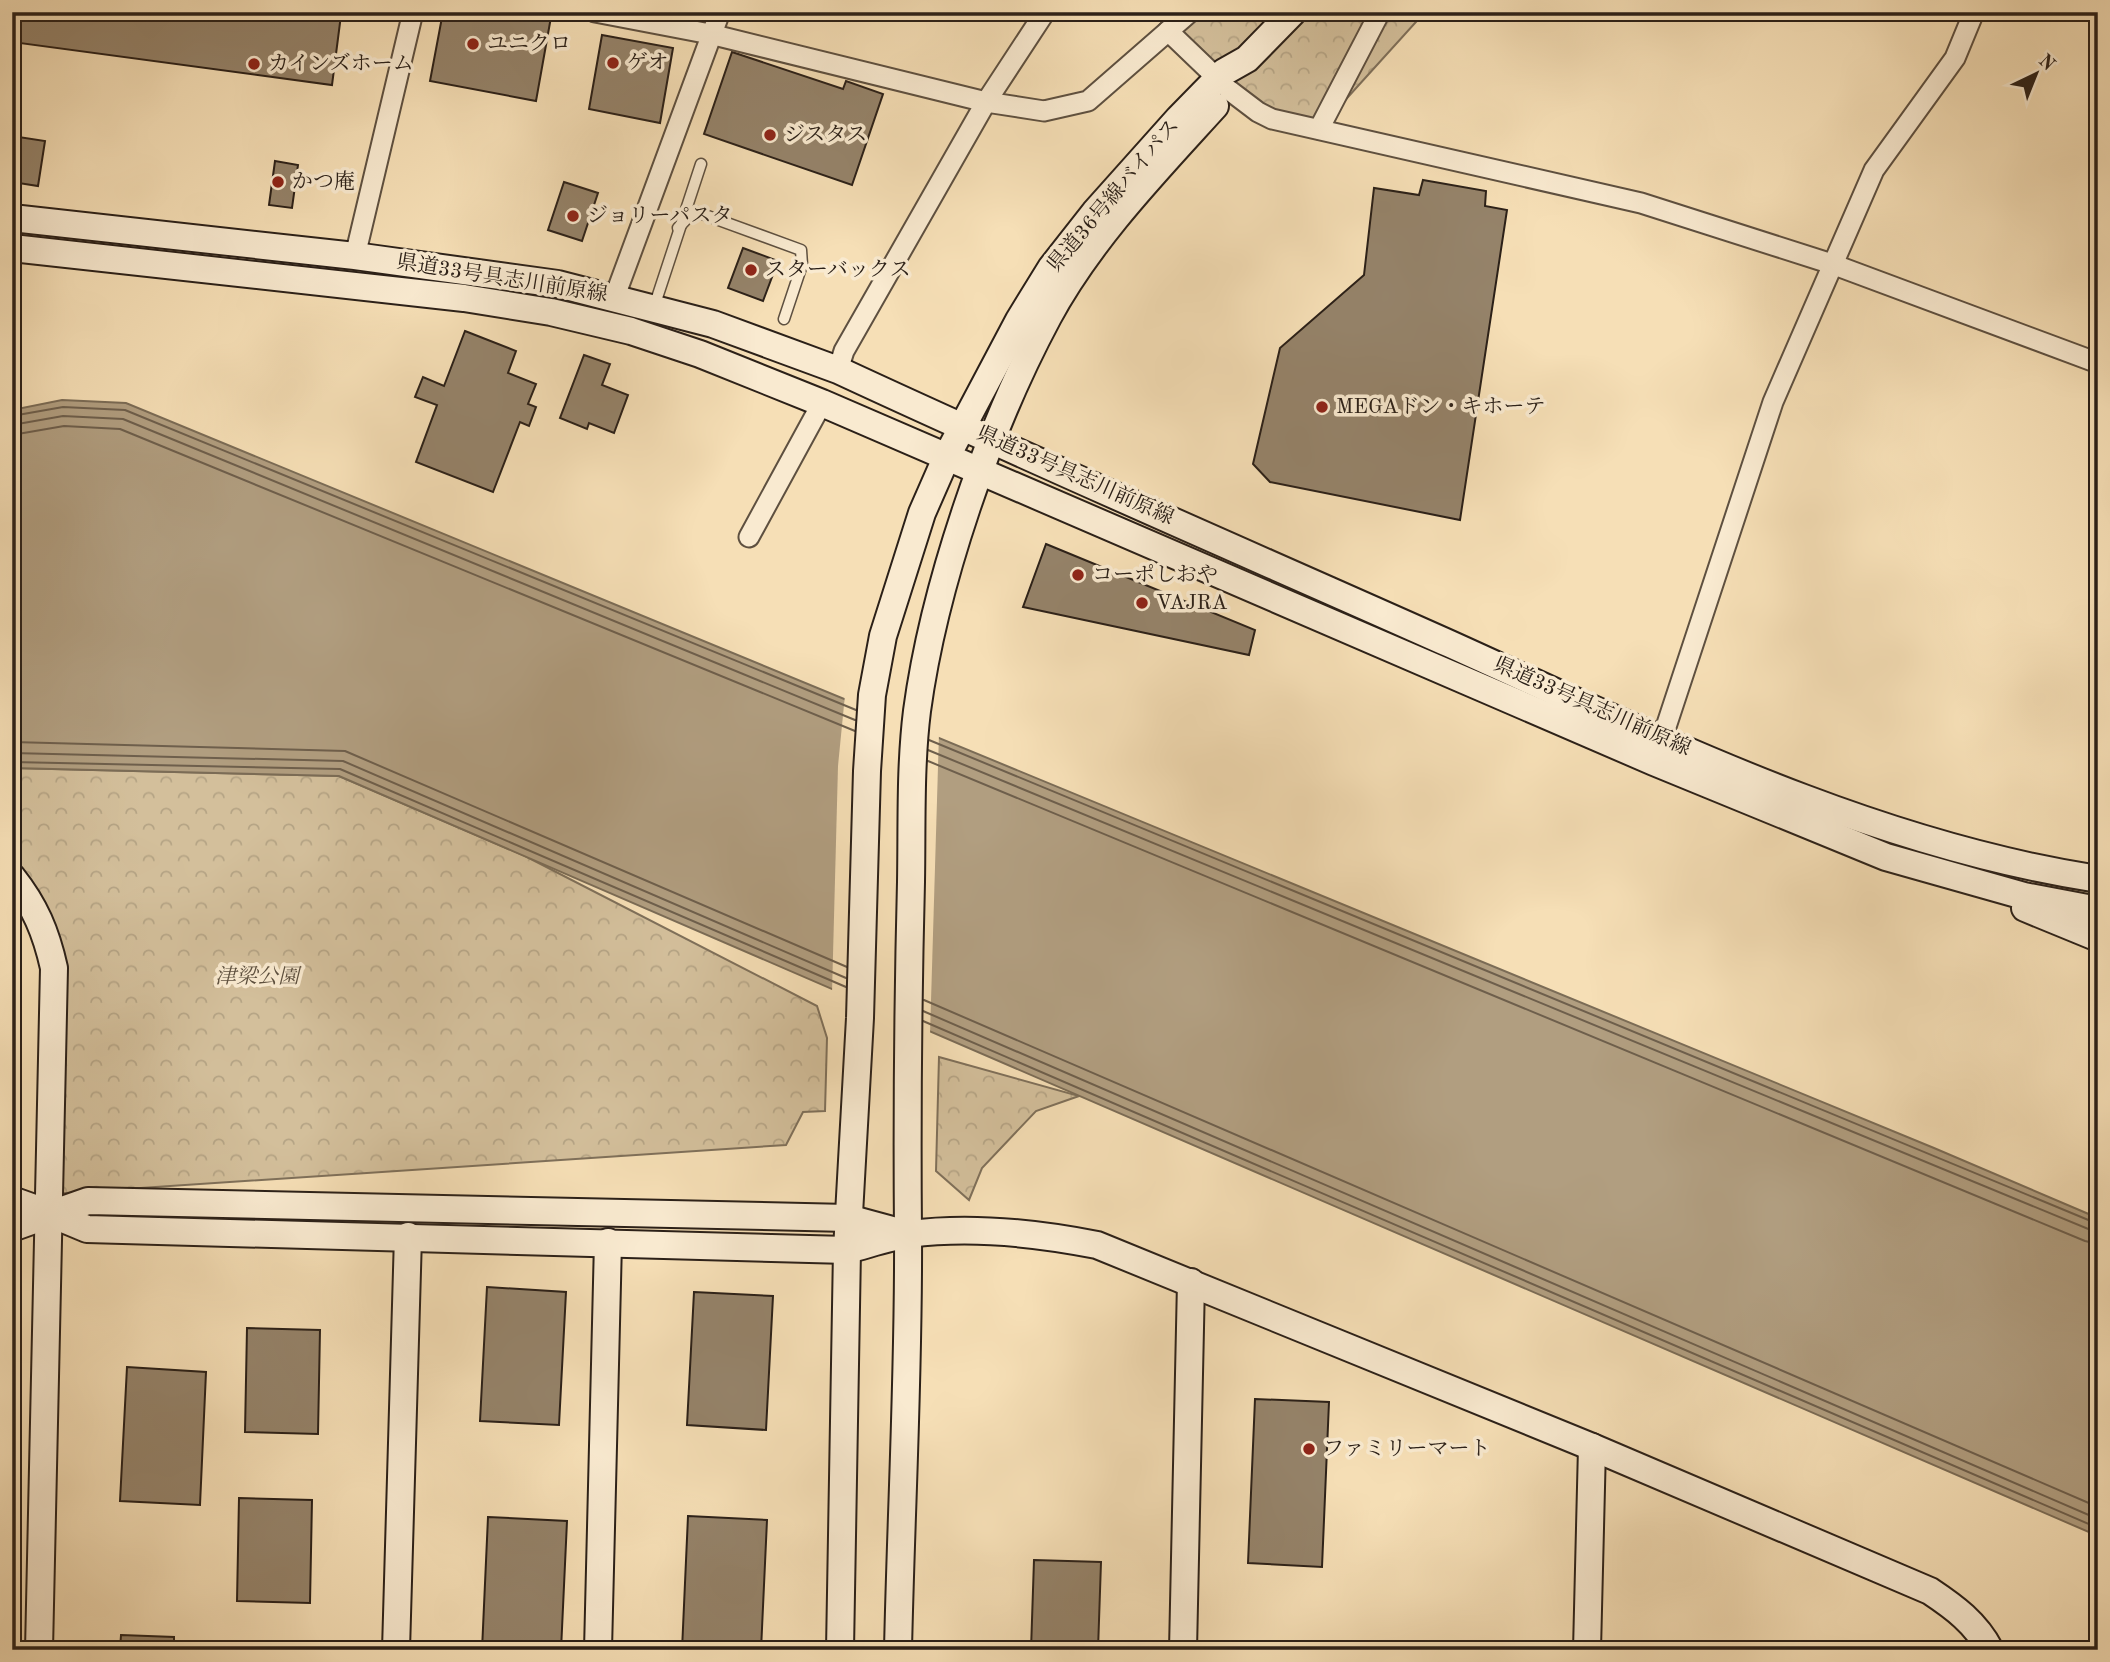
<svg xmlns="http://www.w3.org/2000/svg" width="2110" height="1662" font-family="'Old Standard TT','Noto Serif JP',serif">
  <style>
    .park { fill: url(#park-crowns); stroke: #7f705a; stroke-width: 2 }
    .water { fill: #b19e80; stroke: #7b6c56; stroke-width: 2 }
    .pier { fill: #f6dfb6 }
    .lines { fill: none; stroke-linecap: round; stroke-linejoin: round }
    .shore { stroke: #6e5f4c; stroke-width: 2 }
    .building { fill: #95836a; stroke: #2b2018; stroke-width: 2 }
    .lane-casing { stroke: #5e5040; stroke-width: 13 }
    .street-casing { stroke: #5e5040; stroke-width: 23 }
    .secondary-casing { stroke: #2b2018; stroke-width: 30 }
    .lane { stroke: #f9ead0; stroke-width: 10 }
    .street { stroke: #f9ead0; stroke-width: 19 }
    .secondary { stroke: #f9ead0; stroke-width: 26 }
    .poi-dot { fill: #8f2418; stroke: #f9ead0; stroke-width: 2.5 }
    .labels { text-anchor: middle; dominant-baseline: central; stroke-width: 7; stroke-linejoin: round; paint-order: stroke }
    .poi-label { font-size: 21px; fill: #2b2018; stroke: #f9ead0; text-anchor: start }
    .street-label { font-size: 21px; fill: #2b2018; stroke: #f9ead0 }
    .park-label { font-size: 21px; font-style: italic; fill: #5d503f; stroke: #f9ead0 }
  </style>
  <defs>
    <pattern id="park-crowns" width="20" height="18" patternUnits="userSpaceOnUse" patternTransform="scale(1.75)"><rect width="20" height="18" fill="#d3bf9b"/><path d="M2 6a3 3 0 1 1 6 0M12 15a3 3 0 1 1 6 0" fill="none" stroke="#b5a485"/></pattern>
  </defs>
  <rect width="100%" height="100%" fill="#f6dfb6"/>
  <filter id="stains"><feTurbulence type="fractalNoise" baseFrequency=".00286" numOctaves="4"/><feColorMatrix values="0 0 0 0 .2 0 0 0 0 .09 0 0 0 0 .02 0 0 0 .5 -.17"/></filter>
  <radialGradient id="worn" r=".72"><stop offset=".6" stop-color="#630" stop-opacity="0"/><stop offset="1" stop-color="#630" stop-opacity=".3"/></radialGradient>
  <!-- park -->
  <g class="park">
    <path d="M1188,12H1425L1319,129L1219,100L1168,31Z"/>
    <path d="M12,768L339,776L525,856L817,1006L827,1038L825,1111L803,1112L786,1145L51,1194L54,968L12,877Z"/>
    <path d="M939,1057L1079,1096L1036,1111L982,1168L969,1200L936,1171Z"/>
  </g>
  <!-- water -->
  <path class="water" d="M62,400L126,403L1934,1148L2098,1218V1536L339,776L12,768V410Z"/>
  <!-- pier -->
  <path class="pier" d="M845,695L939,733L930,1035L832,993L838,766Z"/>
  <g class="lines">
    <!-- shore -->
    <g class="shore">
      <path d="M12,416L63,407L125,410L856,710"/>
      <path d="M12,425L63,416L123,419L855,720"/>
      <path d="M12,435L64,426L120,429L855,731"/>
      <path d="M929,740L2098,1224"/>
      <path d="M12,742L345,751L847,967"/>
      <path d="M928,750L2098,1233"/>
      <path d="M12,753L343,761L846,978"/>
      <path d="M928,761L2085,1241L2098,1244"/>
      <path d="M12,762L340,769L846,987"/>
      <path d="M924,1000L2098,1507"/>
      <path d="M923,1011L2098,1519"/>
      <path d="M923,1021L2098,1528"/>
    </g>
  </g>
  <!-- building -->
  <g class="building">
    <path d="M12,12H320L341,15L332,85L12,42Z"/>
    <path d="M443,12H524L551,17L536,101L430,81Z"/>
    <path d="M602,35L673,48L660,123L589,109Z"/>
    <path d="M732,52L843,89L846,81L883,94L852,185L704,134Z"/>
    <path d="M12,136L45,141L38,186L12,182Z"/>
    <path d="M275,161L298,165L292,208L269,205Z"/>
    <path d="M1423,180L1486,191L1485,206L1507,210L1460,520L1270,482L1253,464L1280,348L1364,275L1374,188L1419,195Z"/>
    <path d="M564,182L598,193L582,241L548,230Z"/>
    <path d="M743,248L778,261L763,301L728,288Z"/>
    <path d="M465,331L516,351L508,373L536,384L528,404L536,407L529,426L520,422L493,492L416,462L437,405L415,397L423,377L444,386Z"/>
    <path d="M584,355L610,364L602,385L628,395L614,433L589,423L587,429L560,418Z"/>
    <path d="M1046,544L1255,630L1249,655L1023,607Z"/>
    <path d="M487,1287L566,1292L559,1425L480,1421Z"/>
    <path d="M694,1292L773,1296L766,1430L687,1425Z"/>
    <path d="M247,1328L320,1330L318,1434L245,1432Z"/>
    <path d="M127,1367L206,1372L200,1505L120,1501Z"/>
    <path d="M1255,1399L1329,1402L1322,1567L1248,1563Z"/>
    <path d="M239,1498L312,1500L310,1603L237,1601Z"/>
    <path d="M688,1516L767,1520L761,1650H682Z"/>
    <path d="M488,1517L567,1521L561,1650H482Z"/>
    <path d="M1034,1560L1101,1562L1098,1650H1031Z"/>
    <path d="M121,1635L174,1637V1650H120Z"/>
  </g>
  <g class="lines">
    <defs>
      <g id="lane">
        <path d="M678,228L694,211L801,250L802,265L784,319"/>
        <path d="M654,307L701,164"/>
      </g>
      <g id="street">
        <path d="M595,12L710,34L986,102L1044,111L1088,101L1190,12"/>
        <path d="M1168,31L1217,78"/>
        <path d="M1229,90L1258,112L1272,119L1641,203L1832,264L2098,363"/>
        <path d="M1319,129L1380,12"/>
        <path d="M355,256L413,12"/>
        <path d="M615,296L720,12"/>
        <path d="M838,370L844,351L986,102L1045,12"/>
        <path d="M749,537L822,403"/>
        <path d="M1662,739L1773,402L1874,170L1955,58L1974,12"/>
      </g>
      <g id="secondary">
        <path d="M12,218L355,256L558,284L713,324L838,370C1040,464 1246,553 1450,644C1658,738 1870,844 2098,879"/>
        <path d="M12,248L464,298L551,312L631,331L700,354L822,403L1654,762L1886,857L2024,896L2098,910"/>
        <path d="M12,877C35,906 46,932 54,968L39,1650"/>
        <path d="M2025,908L2098,938"/>
        <path d="M12,1200L51,1214L88,1201L848,1218L907,1234"/>
        <path d="M12,1228L51,1214L87,1229L847,1250C867,1245 889,1237 910,1234C971,1226 1036,1233 1097,1245L1592,1447L1930,1591C1954,1607 1976,1623 1990,1650"/>
        <path d="M396,1650L408,1236"/>
        <path d="M598,1650L608,1242"/>
        <path d="M840,1650L847,1250L860,1018L867,771L872,695L883,636L922,513L947,456L1019,320L1051,268L1095,212L1179,118L1224,72L1247,59L1293,12"/>
        <path d="M898,1650C901,1511 909,1372 908,1233C907,1116 908,999 911,882C912,825 910,767 917,711C934,585 988,429 1048,317C1090,239 1156,171 1215,106"/>
        <path d="M1183,1650L1191,1282"/>
        <path d="M1587,1650L1592,1447"/>
      </g>
    </defs>
    <!-- lane casing -->
    <use href="#lane" class="lane-casing"/>
    <!-- street casing -->
    <use href="#street" class="street-casing"/>
    <!-- secondary casing -->
    <use href="#secondary" class="secondary-casing"/>
    <!-- lane -->
    <use href="#lane" class="lane"/>
    <!-- street -->
    <use href="#street" class="street"/>
    <!-- secondary -->
    <use href="#secondary" class="secondary"/>
  </g>
  <!-- markers -->
  <g class="poi-dot">
    <circle cx="473" cy="44" r="7"/>
    <circle cx="613" cy="63" r="7"/>
    <circle cx="254" cy="64" r="7"/>
    <circle cx="770" cy="135" r="7"/>
    <circle cx="278" cy="182" r="7"/>
    <circle cx="573" cy="216" r="7"/>
    <circle cx="751" cy="270" r="7"/>
    <circle cx="1322" cy="407" r="7"/>
    <circle cx="1078" cy="575" r="7"/>
    <circle cx="1142" cy="603" r="7"/>
    <circle cx="1309" cy="1449" r="7"/>
  </g>
  <g class="labels">
    <!-- poi labels -->
    <g class="poi-label">
      <text x="487" y="44">ユニクロ</text>
      <text x="627" y="63">ゲオ</text>
      <text x="268" y="64">カインズホーム</text>
      <text x="784" y="135">ジスタス</text>
      <text x="292" y="182">かつ庵</text>
      <text x="587" y="216">ジョリーパスタ</text>
      <text x="765" y="270">スターバックス</text>
      <text x="1336" y="407">MEGAドン・キホーテ</text>
      <text x="1092" y="575">コーポしおや</text>
      <text x="1156" y="603">VAJRA</text>
      <text x="1323" y="1449">ファミリーマート</text>
    </g>
    <!-- street labels -->
    <g class="street-label">
      <text transform="translate(1114 196) rotate(-50)">県道36号線バイパス</text>
      <text transform="translate(502 279) rotate(9)">県道33号具志川前原線</text>
      <text transform="translate(1075 476) rotate(24)">県道33号具志川前原線</text>
      <text transform="translate(1592 707) rotate(24)">県道33号具志川前原線</text>
    </g>
    <!-- park labels -->
    <g class="park-label">
      <text x="257" y="977">津梁公園</text>
    </g>
  </g>
  <!-- margin -->
  <rect width="2110" height="1662" fill="none" stroke="#f6dfb6" stroke-width="42"/>
  <rect x="14" y="14" width="2082" height="1634" fill="none" stroke="#2b2018" stroke-width="3.5"/>
  <rect x="21" y="21" width="2068" height="1620" fill="none" stroke="#2b2018" stroke-width="2"/>
  <!-- north arrow -->
  <g transform="translate(2036 74) rotate(43)" stroke="#f9ead0" stroke-width="5" paint-order="stroke">
  <path d="M0-5L12 26L0 18L-12 26Z" fill="#2b2018"/>
  <text y="-10" font-size="19" font-weight="bold" text-anchor="middle" fill="#2b2018">N</text>
  </g>
  <rect width="100%" height="100%" filter="url(#stains)"/>
  <rect width="100%" height="100%" fill="url(#worn)"/>
</svg>
